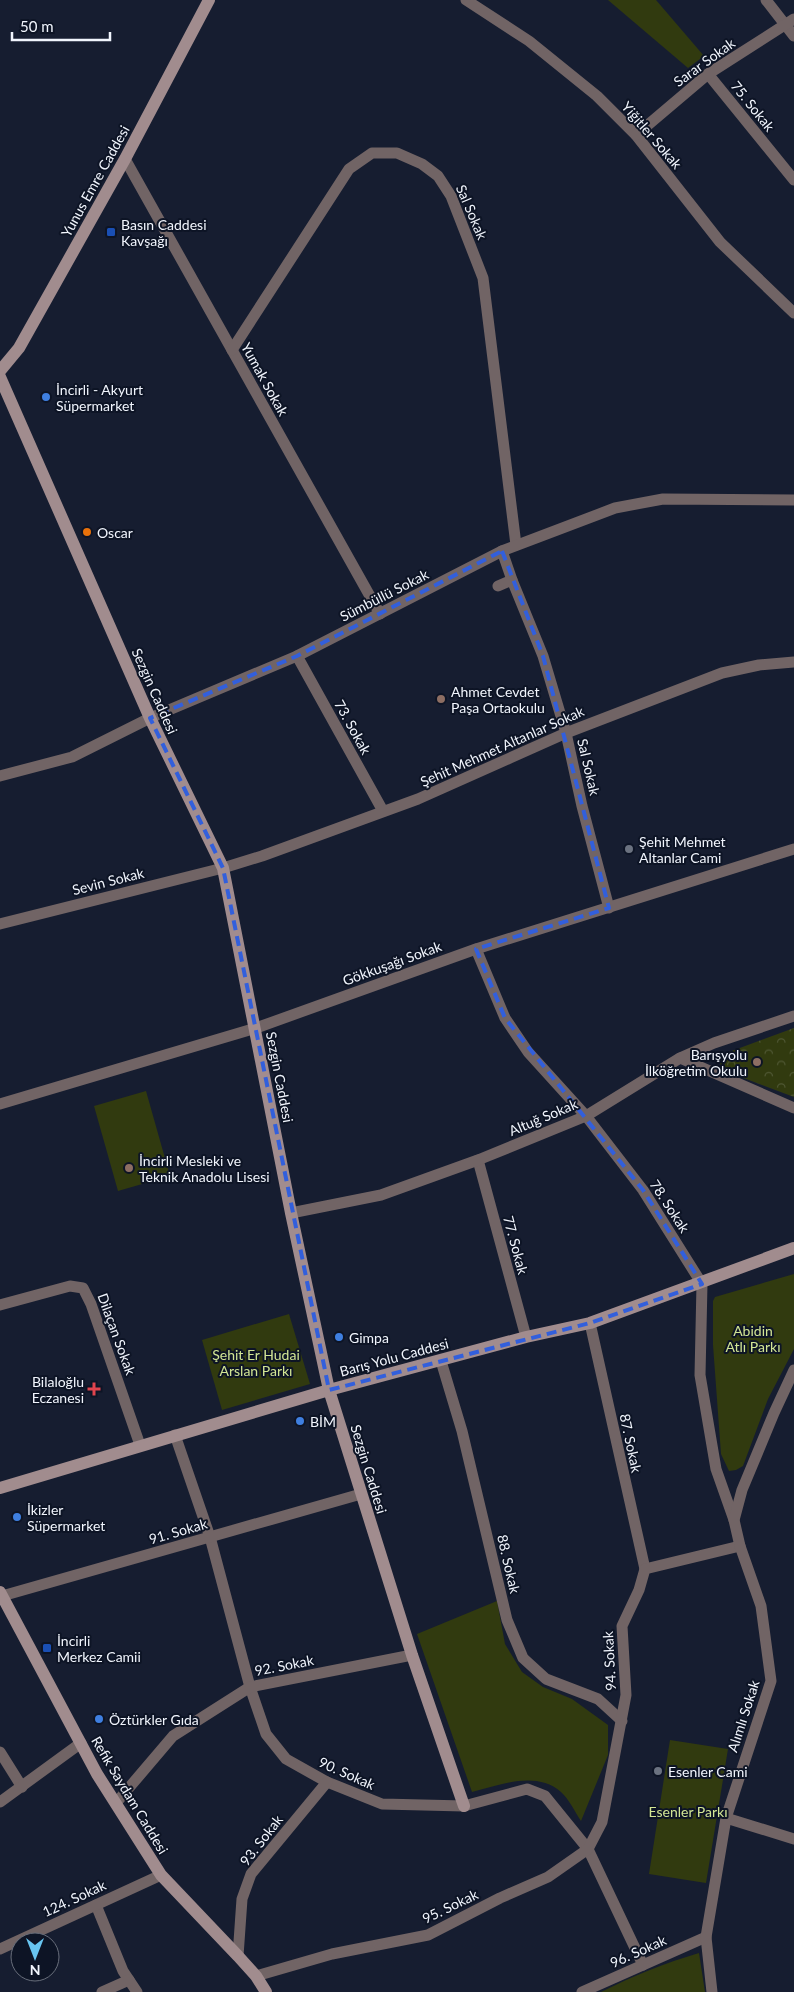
<svg xmlns="http://www.w3.org/2000/svg" width="794" height="1992" font-family="Lato,sans-serif">
  <style>
    .green { fill: #313a0f }
    .forest { fill: url(#forest-crowns) }
    .lines { fill: none; stroke-linecap: round; stroke-linejoin: round }
    .street { stroke: #716465; stroke-width: 11 }
    .secondary { stroke: #a18c8e; stroke-width: 12 }
    .marked { fill: none; stroke: #325fdc; stroke-width: 4; stroke-dasharray: 10 6; stroke-linejoin: round }
    .transit-dot { fill: #1a4fb4; stroke: #0d1425; stroke-width: 2 }
    .shop-dot { fill: #3f7fe0; stroke: #0d1425; stroke-width: 2 }
    .food-dot { fill: #e8710a; stroke: #0d1425; stroke-width: 2 }
    .education-dot { fill: #8d6e63; stroke: #0d1425; stroke-width: 2 }
    .worship-dot { fill: #6b7280; stroke: #0d1425; stroke-width: 2 }
    .health-dot { fill: #e0444e; stroke: #0d1425; stroke-width: 2 }
    .labels { text-anchor: middle; dominant-baseline: central; stroke-width: 4; stroke-linejoin: round; paint-order: stroke }
    .street-label { font-size: 14px; fill: #f1f5fd; stroke: #0d1425 }
    .poi-label { font-size: 14px; fill: #f1f5fd; stroke: #0d1425; text-anchor: start }
    .park-label { font-size: 14px; fill: #d2e594; stroke: #0d1425 }
  </style>
  <defs>
    <pattern id="forest-crowns" width="20" height="18" patternUnits="userSpaceOnUse" patternTransform="scale(1.25)"><rect width="20" height="18" fill="#313a0f"/><path d="M2 6a3 3 0 1 1 6 0M12 15a3 3 0 1 1 6 0" fill="none" stroke="#4f5733"/></pattern>
  </defs>
  <rect width="100%" height="100%" fill="#161d30"/>
  <!-- green -->
  <g class="green">
    <path d="M608,0H656L704,56L688,68Z"/>
    <path d="M146,1091L170,1176L118,1191L94,1106Z"/>
    <path d="M794,1274V1349L768,1399L743,1466L736,1470L729,1471L721,1454L713,1345V1301L715,1297Z"/>
    <path d="M289,1314L310,1384L222,1410L202,1340Z"/>
    <path d="M497,1601L505,1644L522,1672L543,1687L572,1699L608,1725V1755L581,1821C575,1812 569,1799 561,1792C536,1770 500,1785 472,1792L417,1634Z"/>
    <path d="M670,1740L728,1749L706,1883L649,1874Z"/>
    <path d="M699,1953L705,1992H601C633,1976 665,1963 699,1953Z"/>
  </g>
  <!-- forest -->
  <path class="forest" d="M794,1028V1097L720,1069L721,1055Z"/>
  <g class="lines">
    <!-- street -->
    <g class="street">
      <path d="M466,0L529,41L597,96L636,135L720,242L794,313"/>
      <path d="M766,0L794,36"/>
      <path d="M708,74L794,180"/>
      <path d="M636,135L708,74L794,19"/>
      <path d="M125,159L380,614"/>
      <path d="M232,350L349,169L372,153H397L422,164L438,176L451,196L483,278L516,545"/>
      <path d="M502,551L512,580L543,656L566,733L582,806L609,908"/>
      <path d="M498,586L512,580"/>
      <path d="M297,656L383,811"/>
      <path d="M0,776L72,757L150,718L297,656L502,551L615,508L663,499L794,500"/>
      <path d="M0,924L223,868L262,856L418,799L566,733L722,673L759,665L794,662"/>
      <path d="M476,949L505,1018L528,1052L586,1116L643,1190L702,1284L700,1375L716,1469L734,1520"/>
      <path d="M680,1058L794,1108"/>
      <path d="M0,1104L256,1028L476,949L794,849"/>
      <path d="M478,1160L526,1337"/>
      <path d="M291,1213L381,1195L478,1160L586,1116L680,1058L714,1043L794,1016"/>
      <path d="M0,1305L70,1286L83,1288L91,1304L140,1445"/>
      <path d="M590,1323L645,1569"/>
      <path d="M441,1361L462,1431L507,1620L523,1658L546,1679L598,1699L622,1721"/>
      <path d="M175,1435L210,1537L250,1687L266,1734L286,1759L327,1782L382,1804L464,1806L527,1789L545,1796L588,1849L643,1965"/>
      <path d="M2,1596L361,1494"/>
      <path d="M0,1752L22,1787"/>
      <path d="M0,1802L81,1743"/>
      <path d="M116,1803L173,1736L250,1687L412,1655"/>
      <path d="M726,1818L794,1839"/>
      <path d="M96,1905L123,1971L137,1992"/>
      <path d="M0,1949L161,1875"/>
      <path d="M238,1956L242,1899L251,1874L327,1782"/>
      <path d="M256,1976L332,1954L428,1935L500,1898L548,1877L588,1849L602,1822L626,1695L622,1626L639,1590L645,1569L740,1546"/>
      <path d="M102,1992L129,1980"/>
      <path d="M582,1992L706,1937"/>
      <path d="M712,1992L706,1937L726,1818L771,1681L761,1606L740,1546L734,1520L742,1490L774,1413L794,1370"/>
    </g>
    <!-- secondary -->
    <g class="secondary">
      <path d="M0,371L19,348L125,159L209,0"/>
      <path d="M0,377L150,718L223,868L291,1213L329,1390L412,1655L464,1806"/>
      <path d="M0,1488L329,1390L526,1337L590,1323L794,1248"/>
      <path d="M0,1592L97,1774L161,1875L238,1956L256,1976L266,1992"/>
    </g>
  </g>
  <!-- marked area -->
  <path class="marked" d="M502,551L543,656L609,908L476,949L505,1018L643,1190L702,1284L590,1323L329,1390L223,868L150,718L297,656Z"/>
  <!-- markers -->
  <g class="transit-dot">
    <rect x="106" y="227" width="10" height="10" rx="2.5"/>
    <rect x="42" y="1643" width="10" height="10" rx="2.5"/>
  </g>
  <g class="shop-dot">
    <circle cx="46" cy="397" r="5"/>
    <circle cx="339" cy="1337" r="5"/>
    <circle cx="300" cy="1421" r="5"/>
    <circle cx="17" cy="1517" r="5"/>
    <circle cx="99" cy="1719" r="5"/>
  </g>
  <circle class="food-dot" cx="87" cy="532" r="5"/>
  <g class="education-dot">
    <circle cx="441" cy="699" r="5"/>
    <circle cx="757" cy="1062" r="5"/>
    <circle cx="129" cy="1168" r="5"/>
  </g>
  <g class="worship-dot">
    <circle cx="629" cy="849" r="5"/>
    <circle cx="658" cy="1771" r="5"/>
  </g>
  <path class="health-dot" d="M91.5 1381.5h5v5h5v5h-5v5h-5v-5h-5v-5h5z"/>
  <g class="labels">
    <!-- street labels -->
    <g class="street-label">
      <text transform="translate(704 62) rotate(-36)">Sarar Sokak</text>
      <text transform="translate(753 106) rotate(51)">75. Sokak</text>
      <text transform="translate(652 135) rotate(49)">Yiğitler Sokak</text>
      <text transform="translate(95 181) rotate(-61)">Yunus Emre Caddesi</text>
      <text transform="translate(472 212) rotate(67)">Sal Sokak</text>
      <text transform="translate(265 379) rotate(61)">Yumak Sokak</text>
      <text transform="translate(384 595) rotate(-27)">Sümbüllü Sokak</text>
      <text transform="translate(155 691) rotate(66)">Sezgin Caddesi</text>
      <text transform="translate(353 727) rotate(61)">73. Sokak</text>
      <text transform="translate(502 746) rotate(-24)">Şehit Mehmet Altanlar Sokak</text>
      <text transform="translate(589 767) rotate(77)">Sal Sokak</text>
      <text transform="translate(108 881) rotate(-14)">Sevin Sokak</text>
      <text transform="translate(392 963) rotate(-20)">Gökkuşağı Sokak</text>
      <text transform="translate(280 1077) rotate(79)">Sezgin Caddesi</text>
      <text transform="translate(543 1117) rotate(-23)">Altuğ Sokak</text>
      <text transform="translate(670 1206) rotate(57)">78. Sokak</text>
      <text transform="translate(516 1245) rotate(75)">77. Sokak</text>
      <text transform="translate(117 1334) rotate(70)">Dilaçan Sokak</text>
      <text transform="translate(394 1357) rotate(-15)">Barış Yolu Caddesi</text>
      <text transform="translate(631 1443) rotate(78)">87. Sokak</text>
      <text transform="translate(369 1469) rotate(73)">Sezgin Caddesi</text>
      <text transform="translate(178 1531) rotate(-16)">91. Sokak</text>
      <text transform="translate(509 1564) rotate(77)">88. Sokak</text>
      <text transform="translate(609 1661) rotate(-93)">94. Sokak</text>
      <text transform="translate(284 1665) rotate(-11)">92. Sokak</text>
      <text transform="translate(743 1716) rotate(-72)">Alımlı Sokak</text>
      <text transform="translate(347 1773) rotate(24)">90. Sokak</text>
      <text transform="translate(130 1795) rotate(59)">Refik Saydam Caddesi</text>
      <text transform="translate(261 1840) rotate(-52)">93. Sokak</text>
      <text transform="translate(74 1898) rotate(-25)">124. Sokak</text>
      <text transform="translate(450 1906) rotate(-26)">95. Sokak</text>
      <text transform="translate(638 1951) rotate(-24)">96. Sokak</text>
    </g>
    <!-- poi labels -->
    <g class="poi-label">
      <text x="121" y="224">Basın Caddesi<tspan x="121" dy="16">Kavşağı</tspan></text>
      <text x="56" y="389">İncirli - Akyurt<tspan x="56" dy="16">Süpermarket</tspan></text>
      <text x="97" y="532">Oscar</text>
      <text x="451" y="691">Ahmet Cevdet<tspan x="451" dy="16">Paşa Ortaokulu</tspan></text>
      <text x="639" y="841">Şehit Mehmet<tspan x="639" dy="16">Altanlar Cami</tspan></text>
      <text x="747" y="1054" text-anchor="end">Barışyolu<tspan x="747" dy="16">İlköğretim Okulu</tspan></text>
      <text x="139" y="1160">İncirli Mesleki ve<tspan x="139" dy="16">Teknik Anadolu Lisesi</tspan></text>
      <text x="349" y="1337">Gimpa</text>
      <text x="84" y="1381" text-anchor="end">Bilaloğlu<tspan x="84" dy="16">Eczanesi</tspan></text>
      <text x="310" y="1421">BİM</text>
      <text x="27" y="1509">İkizler<tspan x="27" dy="16">Süpermarket</tspan></text>
      <text x="57" y="1640">İncirli<tspan x="57" dy="16">Merkez Camii</tspan></text>
      <text x="109" y="1719">Öztürkler Gıda</text>
      <text x="668" y="1771">Esenler Cami</text>
    </g>
    <!-- park labels -->
    <g class="park-label">
      <text x="753" y="1330">Abidin<tspan x="753" dy="16">Atlı Parkı</tspan></text>
      <text x="256" y="1354">Şehit Er Hudai<tspan x="256" dy="16">Arslan Parkı</tspan></text>
      <text x="688" y="1811">Esenler Parkı</text>
    </g>
  </g>
  <!-- north arrow -->
  <g transform="translate(35 1957) rotate(180)"><circle r="24" fill="#0d1425" stroke="#686e7b"/>
  <path d="M0-4L9 19L0 12L-9 19Z" fill="#68c4f0"/>
  <text y="-8" font-size="14" font-weight="bold" text-anchor="middle" fill="#f1f5fd">N</text>
  </g>
  <!-- scale -->
  <path d="M12 32v8h98v-8" fill="none" stroke="#f1f5fd" stroke-width="2.5"/>
  <text x="20" y="32" font-size="15" fill="#f1f5fd" stroke="#0d1425" stroke-width="4" paint-order="stroke">50 m</text>
</svg>
